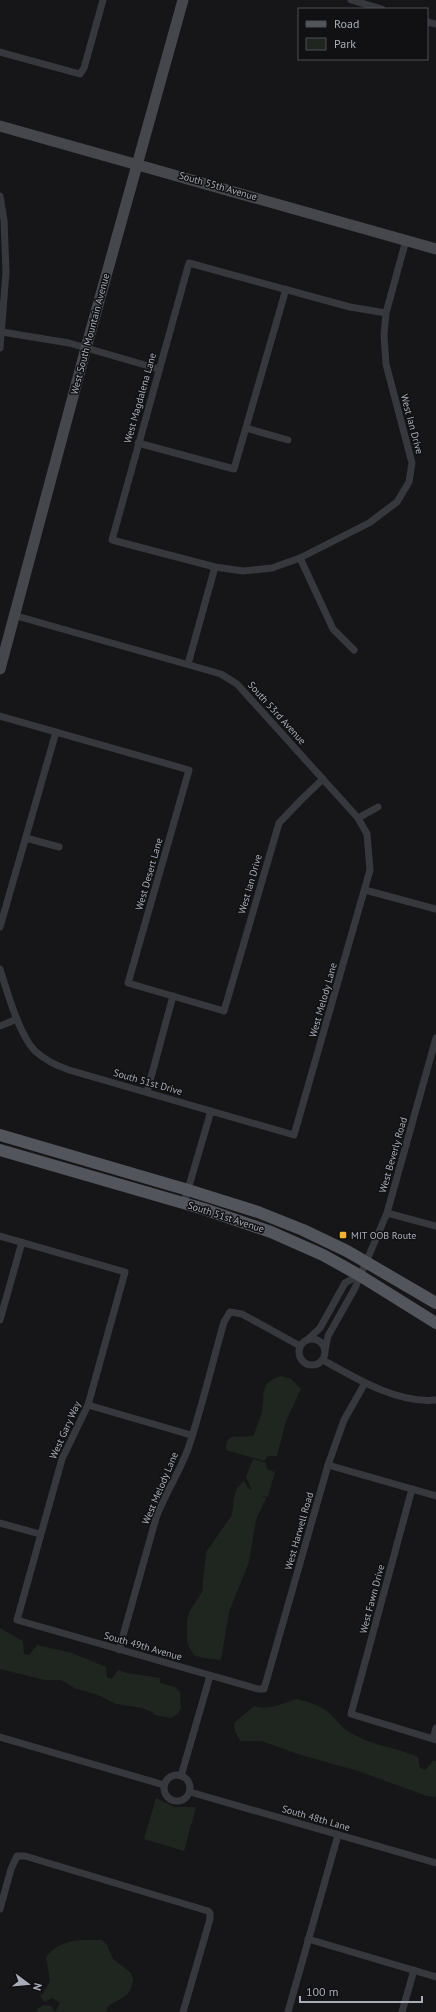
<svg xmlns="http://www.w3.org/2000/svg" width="436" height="2012" font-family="'PT Sans',sans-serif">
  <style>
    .green { fill: #1e261f }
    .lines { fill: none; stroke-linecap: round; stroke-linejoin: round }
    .street { stroke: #37383d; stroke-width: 7 }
    .secondary { stroke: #45474d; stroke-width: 11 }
    .primary { stroke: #53555c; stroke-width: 12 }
    .poi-dot { fill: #f2b134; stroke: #111113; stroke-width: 1.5 }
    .labels { text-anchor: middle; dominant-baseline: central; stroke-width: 3; stroke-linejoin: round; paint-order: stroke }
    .street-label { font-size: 10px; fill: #a8adb8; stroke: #111113 }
    .poi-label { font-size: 10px; fill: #a8adb8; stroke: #111113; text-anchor: start }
  </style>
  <rect width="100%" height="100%" fill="#161618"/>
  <!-- green -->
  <g class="green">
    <path d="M281,1376L291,1379L301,1389L286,1421L277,1456H268L264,1461L226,1450C225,1429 241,1440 254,1435C256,1427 260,1419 262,1411C266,1392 258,1384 281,1376Z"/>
    <path d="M253,1459L266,1463L267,1469L275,1472L268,1497L262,1496L266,1498L256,1520L249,1562L229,1612L221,1660L203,1658L194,1655L189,1647L187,1639V1622L189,1612L202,1592L206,1552L232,1515L234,1497L237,1488L244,1481L248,1488L252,1490L246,1477Z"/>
    <path d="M0,1628L23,1641L24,1654L29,1655L37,1645L72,1653L106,1667L107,1677L112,1679L118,1670L127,1673L160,1678V1683L175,1687L180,1692L181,1708L178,1714L171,1718L155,1715L152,1712L142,1708L116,1704L98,1695L74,1688L67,1683L60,1680H45L0,1669Z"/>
    <path d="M297,1699C308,1702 319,1705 328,1712C336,1718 341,1728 351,1733C372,1746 396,1747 418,1757L420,1768L425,1770L433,1761H436V1797L427,1796L358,1771L301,1755L261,1741H241C236,1735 234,1731 234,1723L254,1706C269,1711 282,1703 297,1699Z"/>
    <path d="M156,1798L175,1807H196L184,1851L144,1839Z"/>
    <path d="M102,1940L107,1945L113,1959L131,1973L133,1979L131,1989L127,1995L108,2006L106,2012H55L60,2003L52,1998L44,2002L40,1995L43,1994L50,1981L46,1957C60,1939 81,1939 102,1940Z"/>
    <path d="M44,2005L51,2006L55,2012H36L37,2009Z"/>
  </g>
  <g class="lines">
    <!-- street -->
    <g class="street">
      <path d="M351,0L382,9"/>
      <path d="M427,22L436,24"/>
      <path d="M0,52L80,74L84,68L103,0"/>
      <path d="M0,196L4,220L6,272L0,348"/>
      <path d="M386,313L350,307L189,263L112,540L215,567L243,571L272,568L300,558L369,523L397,502L409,482L412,463L386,364L384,335L386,313L406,240"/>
      <path d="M2,332L69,343L159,369"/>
      <path d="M246,428L288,440"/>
      <path d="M138,443L234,469L286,289"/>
      <path d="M300,558L333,629L354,650"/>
      <path d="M188,664L215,567"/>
      <path d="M0,716L189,770L128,983L224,1011L279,823L303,798L323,779"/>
      <path d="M358,818L378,807"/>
      <path d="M26,838L59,847"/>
      <path d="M365,890L436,909"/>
      <path d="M0,927L56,732"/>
      <path d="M0,969C7,991 19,1035 35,1051C45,1060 57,1066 69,1070L294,1135L370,870L367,834L358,818L237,684L221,674L13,615"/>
      <path d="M0,1026L17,1019"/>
      <path d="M147,1092L173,996"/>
      <path d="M184,1203L211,1111"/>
      <path d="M387,1213L436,1226"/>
      <path d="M0,1236L125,1272L88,1405L62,1459L17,1620L258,1689H264L328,1465L344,1420L365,1383"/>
      <path d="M0,1320L22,1242"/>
      <circle cx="312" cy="1352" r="13"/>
      <path d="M307,1340L320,1328L345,1283L359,1275"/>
      <path d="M325,1350L328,1336L355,1288L387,1213L436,1038"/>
      <path d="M323,1360C355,1378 398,1404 436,1400"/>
      <path d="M88,1405L191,1435"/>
      <path d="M328,1465L436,1496"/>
      <path d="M412,1489L351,1714L436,1740"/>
      <path d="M0,1523L40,1534"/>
      <path d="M119,1650L156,1518C165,1494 179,1473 188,1449C202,1407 212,1364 224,1322L230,1312L242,1314L300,1346"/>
      <path d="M0,1737L164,1785"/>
      <path d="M433,1739L436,1728"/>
      <circle cx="177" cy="1788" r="13"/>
      <path d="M181,1776L210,1676"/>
      <path d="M190,1792L436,1863"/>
      <path d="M0,1909L11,1869L17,1856H25L208,1911L210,1913V1919L183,2012"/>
      <path d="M308,1939L436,1977"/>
      <path d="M288,2012L338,1835"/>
      <path d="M402,2012L414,1970"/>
    </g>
    <!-- secondary -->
    <g class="secondary">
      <path d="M0,126L436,249"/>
      <path d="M0,669L86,348L183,0"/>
    </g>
    <!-- primary -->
    <g class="primary">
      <path d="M0,1135L188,1190L258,1212L303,1230L347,1251L436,1303"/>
      <path d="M0,1150L204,1209L271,1232L323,1255L359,1275L436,1323"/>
    </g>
  </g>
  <!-- markers -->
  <rect class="poi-dot" x="339" y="1231" width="8" height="8" rx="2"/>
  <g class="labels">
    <!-- street labels -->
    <g class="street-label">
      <text transform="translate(218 186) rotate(16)">South 55th Avenue</text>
      <text transform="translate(90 334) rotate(-75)">West South Mountain Avenue</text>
      <text transform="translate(140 398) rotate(-74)">West Magdalena Lane</text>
      <text transform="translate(412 424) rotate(75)">West Ian Drive</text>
      <text transform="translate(277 713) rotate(48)">South 53rd Avenue</text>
      <text transform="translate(149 874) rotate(-74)">West Desert Lane</text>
      <text transform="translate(250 884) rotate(-74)">West Ian Drive</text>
      <text transform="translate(323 1000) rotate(-74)">West Melody Lane</text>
      <text transform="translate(148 1082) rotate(16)">South 51st Drive</text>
      <text transform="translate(393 1155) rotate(-74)">West Beverly Road</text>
      <text transform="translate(226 1217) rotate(18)">South 51st Avenue</text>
      <text transform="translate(65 1430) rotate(-66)">West Gary Way</text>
      <text transform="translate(160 1488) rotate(-67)">West Melody Lane</text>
      <text transform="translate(299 1531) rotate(-74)">West Harwell Road</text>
      <text transform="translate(372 1599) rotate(-75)">West Fawn Drive</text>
      <text transform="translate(143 1646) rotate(16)">South 49th Avenue</text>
      <text transform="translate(316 1818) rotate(16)">South 48th Lane</text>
    </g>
    <!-- poi labels -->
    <g class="poi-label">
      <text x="351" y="1235">MIT OOB Route</text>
    </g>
  </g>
  <!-- legend -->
  <rect x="298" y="8" width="130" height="52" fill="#111113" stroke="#4d4f55"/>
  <rect x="306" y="21" width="20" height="6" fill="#53555c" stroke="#4d4f55"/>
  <text x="334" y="28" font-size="12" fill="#a8adb8">Road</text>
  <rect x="306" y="38" width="20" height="12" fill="#1e261f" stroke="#4d4f55"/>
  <text x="334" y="48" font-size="12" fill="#a8adb8">Park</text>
  <!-- north arrow -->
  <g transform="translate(28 1984) rotate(106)" stroke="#111113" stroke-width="3" paint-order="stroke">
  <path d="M0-3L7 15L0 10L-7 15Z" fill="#a8adb8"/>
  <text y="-6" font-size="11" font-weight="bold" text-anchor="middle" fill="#a8adb8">N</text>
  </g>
  <!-- scale -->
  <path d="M300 1996v6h122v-6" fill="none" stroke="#a8adb8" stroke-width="2"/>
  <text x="306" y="1996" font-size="12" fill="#a8adb8" stroke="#111113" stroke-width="3" paint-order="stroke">100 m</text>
</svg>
